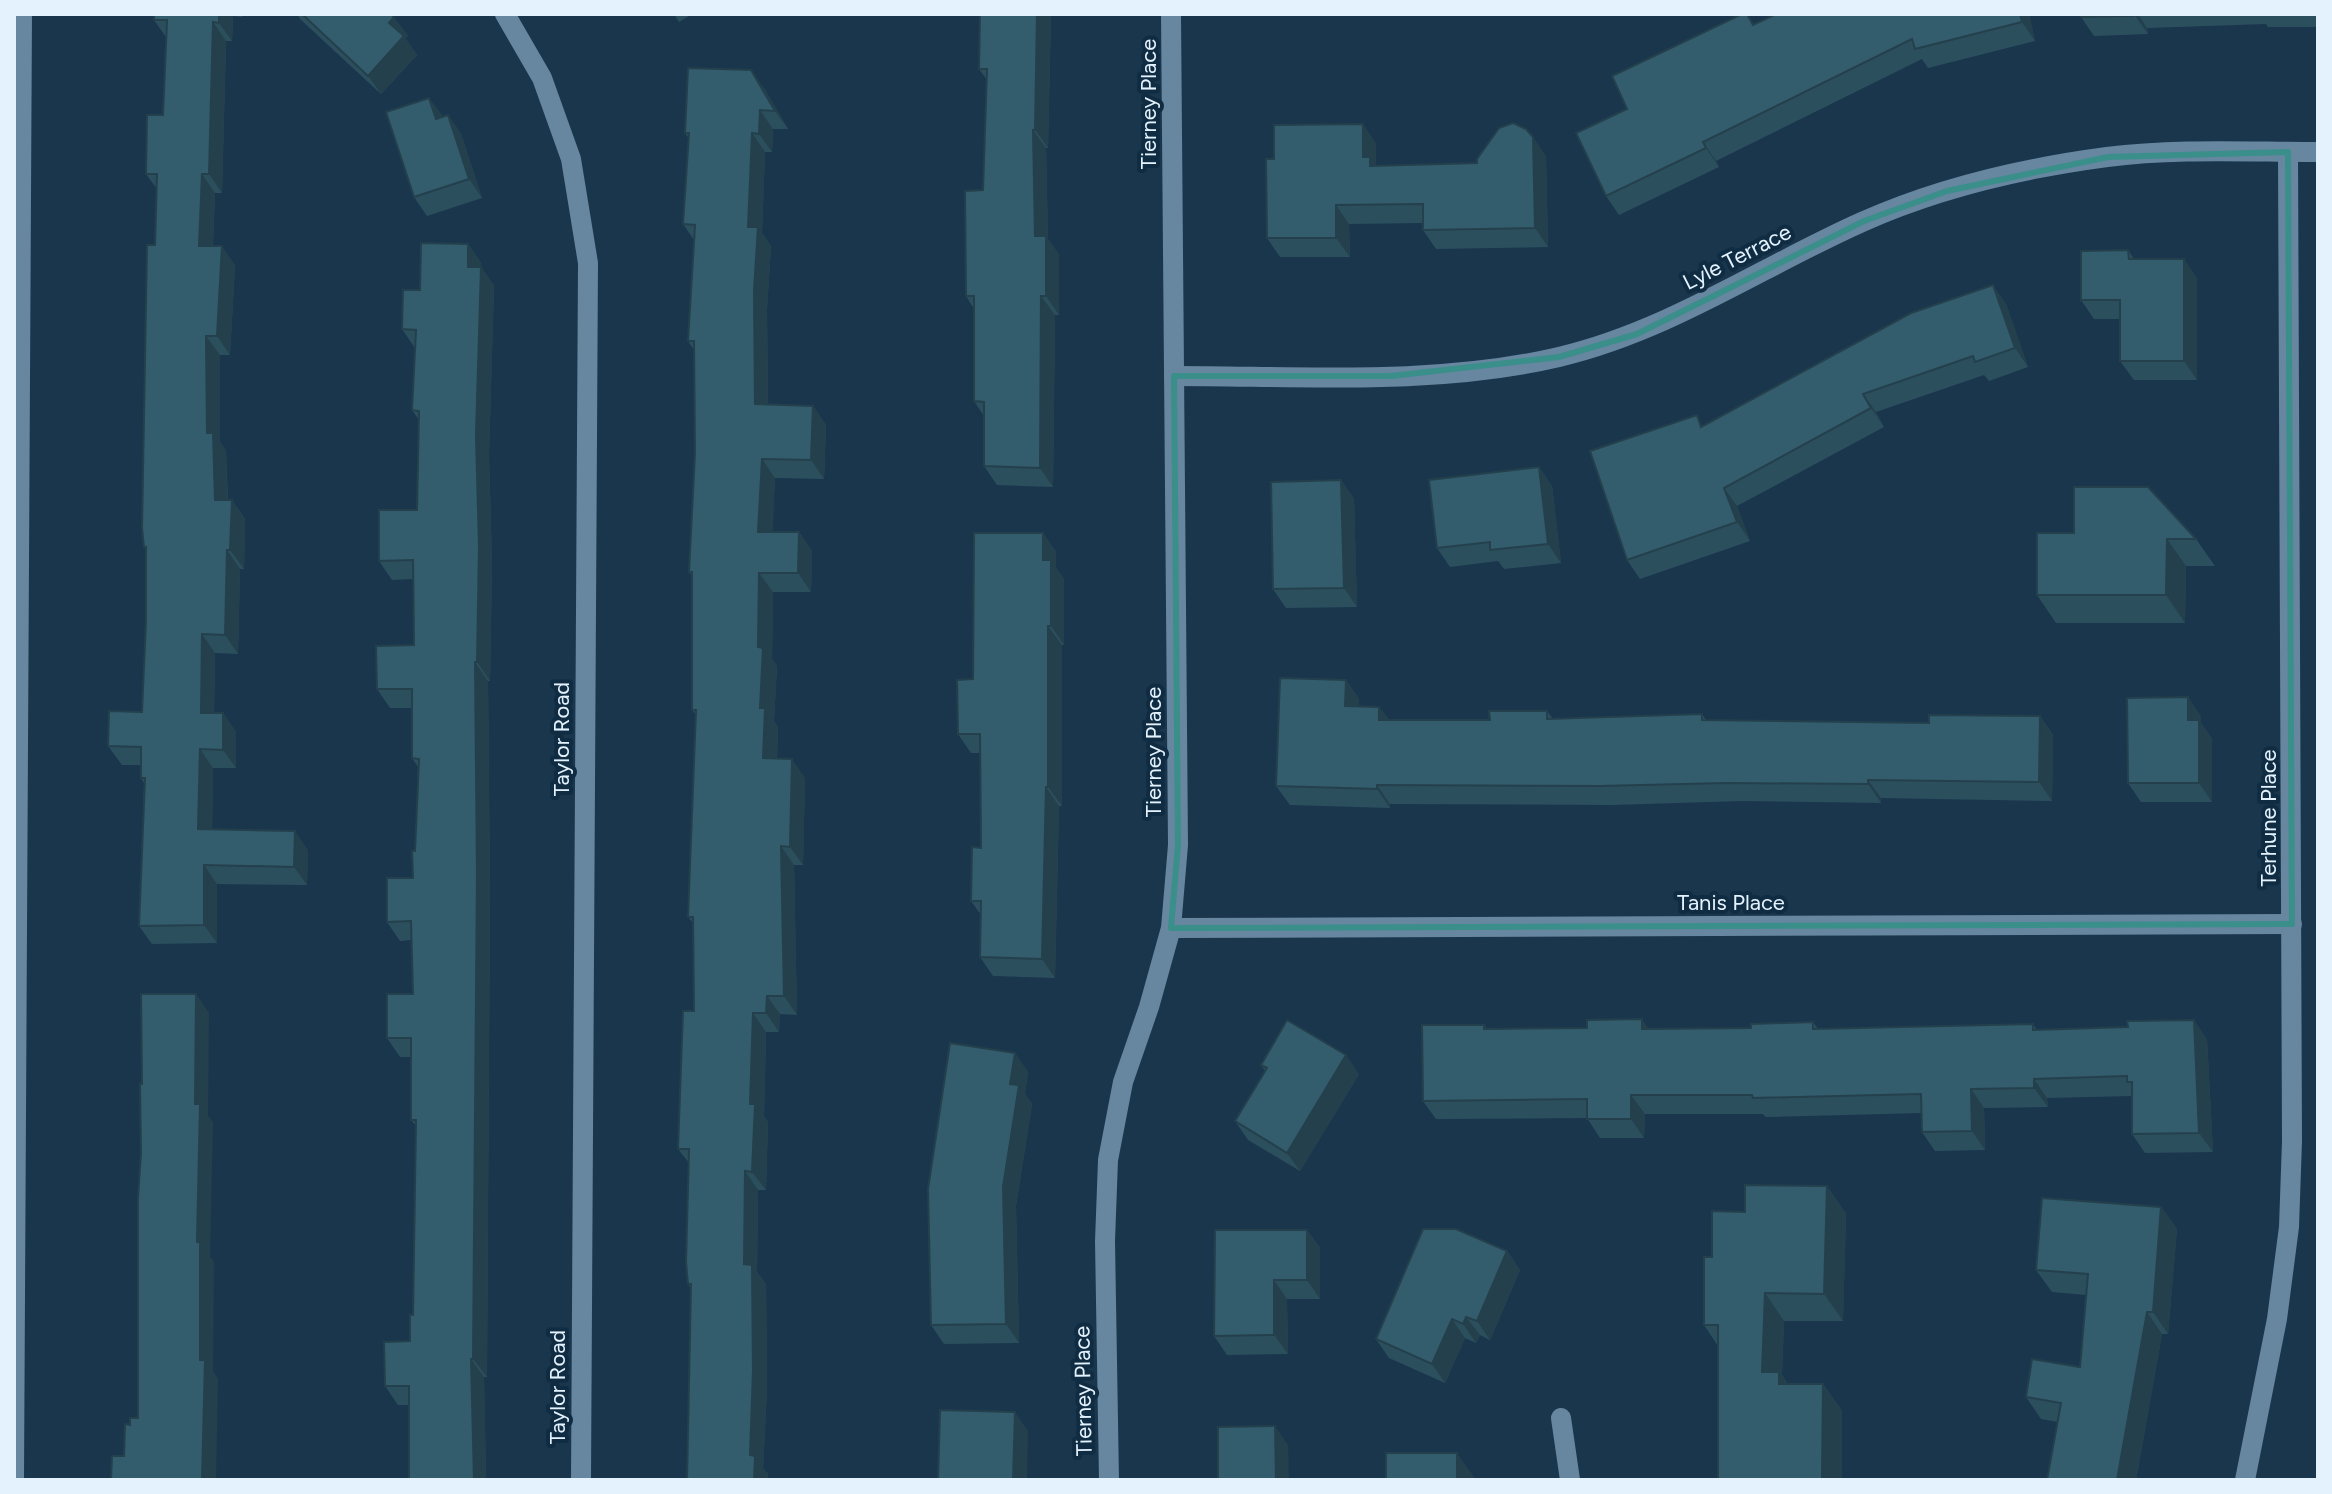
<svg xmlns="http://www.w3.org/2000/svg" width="2332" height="1494" font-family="Figtree,sans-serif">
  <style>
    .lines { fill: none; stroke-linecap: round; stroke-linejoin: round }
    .minor { stroke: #6786a0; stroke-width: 20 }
    .wall { fill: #2c4f5e }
    .shaded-wall { fill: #24404c }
    .building { fill: #335c6d; stroke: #24404c; stroke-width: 2 }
    .marked { fill: none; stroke: #3a8f8b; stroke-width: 6; stroke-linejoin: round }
    .labels { text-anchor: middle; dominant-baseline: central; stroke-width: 8; stroke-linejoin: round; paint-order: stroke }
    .street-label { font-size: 22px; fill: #e4f2fd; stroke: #0f2c42 }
  </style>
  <rect width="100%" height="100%" fill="#1a364d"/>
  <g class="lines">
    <!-- minor -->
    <g class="minor">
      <path d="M505,14L542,78L571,159L588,263L581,1480"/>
      <path d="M1174,376C1301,376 1435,386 1559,357C1669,331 1761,267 1862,222C1938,188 2024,168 2107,157C2176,148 2248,152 2318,152"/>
      <path d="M1171,928L2292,924"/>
      <path d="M1561,1418L1570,1480"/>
      <path d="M14,1480L22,14"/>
      <path d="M1109,1480L1105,1241L1108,1160L1123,1082L1149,1007L1171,928L1178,845L1171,14"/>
      <path d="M2245,1480L2277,1319L2289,1227L2292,1141L2288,152"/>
    </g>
  </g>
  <!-- wall -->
  <g class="wall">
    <path d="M154,14H242V17L233,16L232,41H226L222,193H215L213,246L235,265L230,355H220V442L226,451L228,500H232L245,519L244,569H240L238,654L215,653L214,713H223L236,732V768H213L212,829L308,850L307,885L217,884V943L152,944L139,926L144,783L141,778V765H122L108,746L142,712L146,620V550L144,547L157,189L146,174L163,115L166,37L154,20Z"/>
    <path d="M297,14H391L408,36L405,38L417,55L381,94L300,19Z"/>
    <path d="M674,14H692L679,22Z"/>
    <path d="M980,14H1051L1048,148H1046L1048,239L1059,255V315H1055L1053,487L997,485L984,466V416L974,401V309L966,296L983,190L987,80L979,69Z"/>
    <path d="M1747,14L1754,25L1776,14H2029L2035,41L1928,68L1922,59L1716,161L1719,167L1619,215L1606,196L1627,109Z"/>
    <path d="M2081,14H2318V27H2268L2266,24L2147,28L2148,34L2094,36L2081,17Z"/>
    <path d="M764,88L788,129H773L772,152H765L762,233L771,246L767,309L768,405L813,406L826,425L824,479L775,478L772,532H799L812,551L811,592H773L772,659L777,666L774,721L778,727L777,759L805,778L803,865H794L797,1015L780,1014L779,1032H766L764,1116L768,1122L766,1190H758L757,1272L766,1284L767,1389L763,1468L768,1474L767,1480L691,1289L688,1284L689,1163L678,1149L694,1011L693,923L688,917L696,715L692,710V576L689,572L695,453L694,350L688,341L694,240L683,224L689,139L685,133Z"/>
    <path d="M429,98L443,117L448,115L461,134L482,198L427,216L414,197Z"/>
    <path d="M1376,143V166L1477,163L1546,156L1548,247L1436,249L1423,230V223L1349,224L1350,257H1280L1267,238L1274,159Z"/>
    <path d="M468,244L481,263V267L494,286L489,454L492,566L490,681H488L490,892L487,1377H484L486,1480H409V1405H398L385,1386L410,1341L413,1315L416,1126L411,1120V1057H400L387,1038L413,994L411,940L400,941L387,922L413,878L415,851L418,767L412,758V708H390L377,689L414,645L413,579L392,580L379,561L417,510L419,420L412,410L415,348L402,329L420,290Z"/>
    <path d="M2128,250L2134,259L2197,278V380H2134L2120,361V319H2094L2081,300Z"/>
    <path d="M2006,304L2028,367L1989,381L1984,375L1876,412L1884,427L1737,506L1750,541L1640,579L1627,560L1704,425Z"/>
    <path d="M1539,467L1552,486L1561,563L1504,569L1498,561L1450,567L1437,548Z"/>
    <path d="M1341,480L1354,499L1357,607L1286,608L1273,589Z"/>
    <path d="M1043,533L1056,552V568L1064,579V645H1062V806H1059L1055,978L993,976L980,957L981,915L971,901L981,848L980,753H971L958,734L973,679Z"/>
    <path d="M2037,533L2196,539L2215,566H2186L2185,623H2056L2037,595Z"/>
    <path d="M1346,680L1359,699V706L1379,707L1389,720H1490L1547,711L1553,719L1702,714L1706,720L1929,723L2040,716L2053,735L2052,801L1881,798V803L1741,801L1613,805L1390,804V808L1290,805L1276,786Z"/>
    <path d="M2201,716V723L2212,739V802H2141L2128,783Z"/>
    <path d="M1813,1022L1818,1029L2033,1024L2037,1030L2207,1039L2213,1152L2145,1153L2132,1134V1096L2047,1098L2048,1107L1984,1108L1985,1150L1935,1151L1922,1132V1113L1766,1117L1763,1114H1645L1644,1138H1600L1587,1118L1436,1119L1423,1101L1484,1025L1487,1029H1648L1751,1028Z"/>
    <path d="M1015,1053L1028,1072L1025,1094L1032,1104L1016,1206L1019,1343L944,1344L931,1325Z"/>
    <path d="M1261,1065L1359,1074L1300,1171L1248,1140L1235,1121L1265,1071Z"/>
    <path d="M1827,1186L1846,1214L1843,1321H1784L1782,1375L1788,1384H1823L1842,1411V1480L1718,1346L1704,1325L1712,1257L1745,1212Z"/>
    <path d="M2161,1207L2177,1229L2168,1334H2162L2136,1480H2047L2058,1422L2041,1419L2026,1397L2080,1367L2086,1295L2052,1292L2036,1270Z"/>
    <path d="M1307,1230L1320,1248V1299H1287L1288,1354L1227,1355L1214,1336Z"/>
    <path d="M1507,1251L1520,1270L1490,1340L1480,1335L1476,1343L1465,1338L1445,1383L1389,1358L1376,1339Z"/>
  </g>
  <!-- shaded-wall -->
  <g class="shaded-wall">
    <path d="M219,14H232L233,16L232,41L219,23Z"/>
    <path d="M1037,14H1051L1048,148L1035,130Z"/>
    <path d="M2020,14H2029L2035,41L2022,22Z"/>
    <path d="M2134,14H2138L2147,28L2148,34Z"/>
    <path d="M394,17L408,36L405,38L417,55L381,94L368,76L389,23Z"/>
    <path d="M213,22L226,41L222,193L209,174Z"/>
    <path d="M751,70L764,88L788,129L775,111Z"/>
    <path d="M429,98L443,117L436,119Z"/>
    <path d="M760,110L773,129L772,152L759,134Z"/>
    <path d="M448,115L461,134L482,198L469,179Z"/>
    <path d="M1363,124L1376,143V166L1383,185L1363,157Z"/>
    <path d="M1033,130L1046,148L1048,239L1059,255V315L1046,296L1035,236Z"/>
    <path d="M752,133L765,152L762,233L771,246L767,309L768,423L755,404L748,227Z"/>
    <path d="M1533,137L1546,156L1548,247L1535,228Z"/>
    <path d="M1703,142L1716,161L1719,167L1706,148Z"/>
    <path d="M202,174L215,193L212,264L199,246Z"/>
    <path d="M1336,205L1349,224L1350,257L1336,238Z"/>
    <path d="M468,244L481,263V271V267L494,286L489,454L492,566L490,681L477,662Z"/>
    <path d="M222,246L235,265L230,355L217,336Z"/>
    <path d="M2184,259L2197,278V380L2184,361Z"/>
    <path d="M1993,285L2006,304L2028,367L2015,348Z"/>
    <path d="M1041,296L1055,315L1053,487L1040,468Z"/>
    <path d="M206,336L220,355V442L226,451L228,519L215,500L207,433Z"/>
    <path d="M1863,394L1876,412L1884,427L1871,408Z"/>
    <path d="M813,406L826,425L824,479L811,460Z"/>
    <path d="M762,459L775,478L772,551L758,532Z"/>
    <path d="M1539,467L1552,486L1561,563L1548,544Z"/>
    <path d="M1341,480L1354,499L1357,607L1344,588Z"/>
    <path d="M1724,488L1737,506L1750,541L1737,522Z"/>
    <path d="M232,500L245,519L244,569L230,550Z"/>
    <path d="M799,532L812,551L811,592L798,573Z"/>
    <path d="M1043,533L1056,552V568L1064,579V645L1051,626L1043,560Z"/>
    <path d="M2167,539L2186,566L2185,623L2166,595Z"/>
    <path d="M227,550L240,569L238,654L225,635Z"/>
    <path d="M759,573L773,592L772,659L777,666L774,721L778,727L776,777L763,758L758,647Z"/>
    <path d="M1048,626L1062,645V806L1048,787Z"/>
    <path d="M202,634L215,653L214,732L201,713Z"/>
    <path d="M475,662L488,681L490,892L487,1377L473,1359Z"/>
    <path d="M1346,680L1359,699V725L1345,706Z"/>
    <path d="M2188,697L2201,716V723L2212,739V802L2199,783L2188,720Z"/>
    <path d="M1379,707L1392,725L1379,720Z"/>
    <path d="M223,713L236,732V768L223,750Z"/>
    <path d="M2040,716L2053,735L2052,801L2039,782Z"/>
    <path d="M200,749L213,768L212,847L198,829Z"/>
    <path d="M792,759L805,778L803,865L790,847Z"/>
    <path d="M1868,780L1881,798V803L1868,784Z"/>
    <path d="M1377,785L1390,804V808L1377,789Z"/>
    <path d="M1046,787L1059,806L1055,978L1042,959Z"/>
    <path d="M295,831L308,850L307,885L294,867Z"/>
    <path d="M781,846L794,865L797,1015L784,996Z"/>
    <path d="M204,865L217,884V943L204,925Z"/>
    <path d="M196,994L209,1013L208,1116L213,1122L210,1257L214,1261L213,1371L218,1379L216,1480H202L195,1104Z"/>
    <path d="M767,996L780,1014L779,1032L766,1013Z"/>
    <path d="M753,1013L766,1032L764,1116L768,1122L766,1190L752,1172L750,1104Z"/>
    <path d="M1642,1019L1655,1038L1642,1029Z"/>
    <path d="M2194,1020L2207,1039L2213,1152L2199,1133Z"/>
    <path d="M1015,1053L1028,1072L1025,1094L1032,1104L1016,1206L1019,1343L1006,1324L1003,1187L1010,1084Z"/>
    <path d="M1346,1055L1359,1074L1300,1171L1287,1153Z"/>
    <path d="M2034,1079L2047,1098L2048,1107L2034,1088Z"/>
    <path d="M1971,1089L1984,1108L1985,1150L1972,1131Z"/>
    <path d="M1631,1095L1645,1114L1644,1138L1631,1119Z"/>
    <path d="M745,1171L758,1190L757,1272L766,1284L767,1389L763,1468L768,1474L767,1480H754L750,1455L744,1264Z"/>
    <path d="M1827,1186L1846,1214L1843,1321L1824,1294Z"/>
    <path d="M2161,1207L2177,1229L2168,1334L2153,1312Z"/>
    <path d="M1307,1230L1320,1248V1299L1307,1280Z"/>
    <path d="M1507,1251L1520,1270L1490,1340L1477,1321Z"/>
    <path d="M1274,1280L1287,1299L1288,1354L1274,1335Z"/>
    <path d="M1765,1293L1784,1321L1782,1375L1798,1399L1762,1372Z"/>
    <path d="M2147,1312L2162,1334L2136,1480H2117Z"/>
    <path d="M1466,1317L1480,1335L1476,1343L1463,1324Z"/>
    <path d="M1452,1319L1465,1338L1445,1383L1432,1364Z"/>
    <path d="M471,1359L484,1377L486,1480H474Z"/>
    <path d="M1823,1384L1842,1411V1480H1822Z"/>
    <path d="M1015,1412L1028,1431L1027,1480H1013Z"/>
    <path d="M1275,1426L1288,1445L1289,1480H1276Z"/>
    <path d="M1457,1453L1476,1480H1457Z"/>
  </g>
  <!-- building -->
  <g class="building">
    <path d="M154,14H219V23L213,22L209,174H202L199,246H222L217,336H206L207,433H213L215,500H232L230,550H227L225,635L202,634L201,713H223V750L200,749L198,829L295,831L294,867L204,865V925L139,926L145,778H141V747L108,746L109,711L142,712L146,620V547H144L142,528L147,245H155L157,174H146L147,115H163L167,20H154Z"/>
    <path d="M302,14H391L394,17L389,23L404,36L368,76Z"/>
    <path d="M980,14H1037L1035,130H1033L1035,236H1046V296H1041L1040,468L984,466V402L974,401V296H966L965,191L983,190L987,69H979Z"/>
    <path d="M1742,14H1747L1753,25L1776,14H2020L2022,22L1915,49L1912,39L1703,142L1706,148L1606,196L1576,133L1627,109L1612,76Z"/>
    <path d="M2081,14H2134V16L2081,17Z"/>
    <path d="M688,68L751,70L775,111L760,110L759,134L752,133L748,227H758L754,290L755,404L813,406L811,460L762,459L758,532H799L798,573H759L758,647L763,648L760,708H765L763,758L792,759L790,847L781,846L784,996H767L766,1013H753L750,1104H755L752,1172L745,1171L744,1264L752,1265L753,1370L750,1455L755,1456L754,1480H687L691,1284H688L686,1262L689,1149H678L683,1011H694L693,917H688L696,710H692V572H689L695,453L694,341H688L695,225L683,224L689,133H685Z"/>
    <path d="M429,98L436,119L448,115L469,179L414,197L386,112Z"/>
    <path d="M1513,123L1526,129L1533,137L1535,228L1423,230V204L1336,205V238H1267L1266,159H1274V125L1363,124V157H1370V166L1477,163V159L1499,128Z"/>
    <path d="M421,243L468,244V267H481L476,435L479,547L477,662H475L477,873L473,1359H471L474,1480H409V1386H385L384,1342L410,1341V1315H413L416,1120H411V1038H387V994H413L411,921L387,922V878H413L412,851H415L419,759L412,758V689H377L376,646L414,645L413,560L379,561V510H417L419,411L412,410L416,330L402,329L403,290H420Z"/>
    <path d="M2128,250L2129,259H2184V361H2120V300H2081V251Z"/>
    <path d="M1993,285L2015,348L1975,362L1973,356L1863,394L1871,408L1724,488L1737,522L1627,560L1590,451L1697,415L1701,427L1911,313Z"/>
    <path d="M1539,467L1548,544L1490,550V542L1437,548L1429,480Z"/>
    <path d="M1341,480L1344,588L1273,589L1271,482Z"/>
    <path d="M2074,487H2148L2196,539H2167L2166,595H2037V533H2074Z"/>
    <path d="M974,533H1043V560H1051V626H1048V787H1046L1042,959L980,957L981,901H971L972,847L981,848L980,734H958L957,680L973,679Z"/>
    <path d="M1280,678L1346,680L1345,706L1379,707V720H1490L1489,711H1547V719L1702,714V720L1929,723V715L2040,716L2039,782L1868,780V784L1727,783L1600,786L1377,785V789L1276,786Z"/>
    <path d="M2188,697V720H2199V783H2128L2127,698Z"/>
    <path d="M141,994H196L195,1104H200L197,1242H200V1360H205L202,1480H111L112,1456H124L125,1424L130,1425V1418H138V1198L141,1153L140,1084H142Z"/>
    <path d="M1642,1019V1029L1751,1028V1024L1813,1022V1029L2033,1024V1030L2128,1027L2127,1021L2194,1020L2199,1133L2132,1134V1082H2127V1076L2034,1079V1088L1971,1089L1972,1131L1922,1132L1921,1094L1753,1098L1752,1095H1631V1119H1587V1099L1423,1101L1422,1025H1484V1029L1587,1028V1020Z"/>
    <path d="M1287,1020L1346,1055L1287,1153L1235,1121L1267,1068L1261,1065Z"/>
    <path d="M950,1043L1015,1053L1010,1084L1019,1085L1003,1187L1006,1324L931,1325L928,1189Z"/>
    <path d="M1745,1185L1827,1186L1824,1294L1765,1293L1762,1372H1779V1384H1823L1822,1480H1718V1325H1704V1257H1712V1211L1745,1212Z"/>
    <path d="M2042,1198L2161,1207L2153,1312H2147L2117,1480H2047L2061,1403L2026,1397L2032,1359L2080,1367L2088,1274L2036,1270Z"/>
    <path d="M1423,1229H1456L1507,1251L1477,1321L1466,1317L1463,1324L1452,1319L1432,1364L1376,1339Z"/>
    <path d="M1215,1230H1307V1280H1274V1335L1214,1336Z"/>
    <path d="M940,1410L1015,1412L1013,1480H938Z"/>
    <path d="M1275,1426L1276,1480H1218V1427Z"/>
    <rect x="1386" y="1453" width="71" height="27"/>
  </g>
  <!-- marked area -->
  <path class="marked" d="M2288,152L2292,924L1171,928L1178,845L1174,376H1391L1559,357L1637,334L1864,221L1947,191L2108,157Z"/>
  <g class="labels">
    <!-- street labels -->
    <g class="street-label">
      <text transform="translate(1148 104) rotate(-90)">Tierney Place</text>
      <text transform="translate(1737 257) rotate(-27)">Lyle Terrace</text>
      <text transform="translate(561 739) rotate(-90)">Taylor Road</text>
      <text transform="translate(1153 752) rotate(-90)">Tierney Place</text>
      <text transform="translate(2268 818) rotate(-90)">Terhune Place</text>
      <text x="1731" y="902">Tanis Place</text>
      <text transform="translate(557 1387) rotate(-90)">Taylor Road</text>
      <text transform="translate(1083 1391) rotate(-91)">Tierney Place</text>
    </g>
  </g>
  <!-- border -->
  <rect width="2332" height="1494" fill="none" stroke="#e4f2fd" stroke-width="32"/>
</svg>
